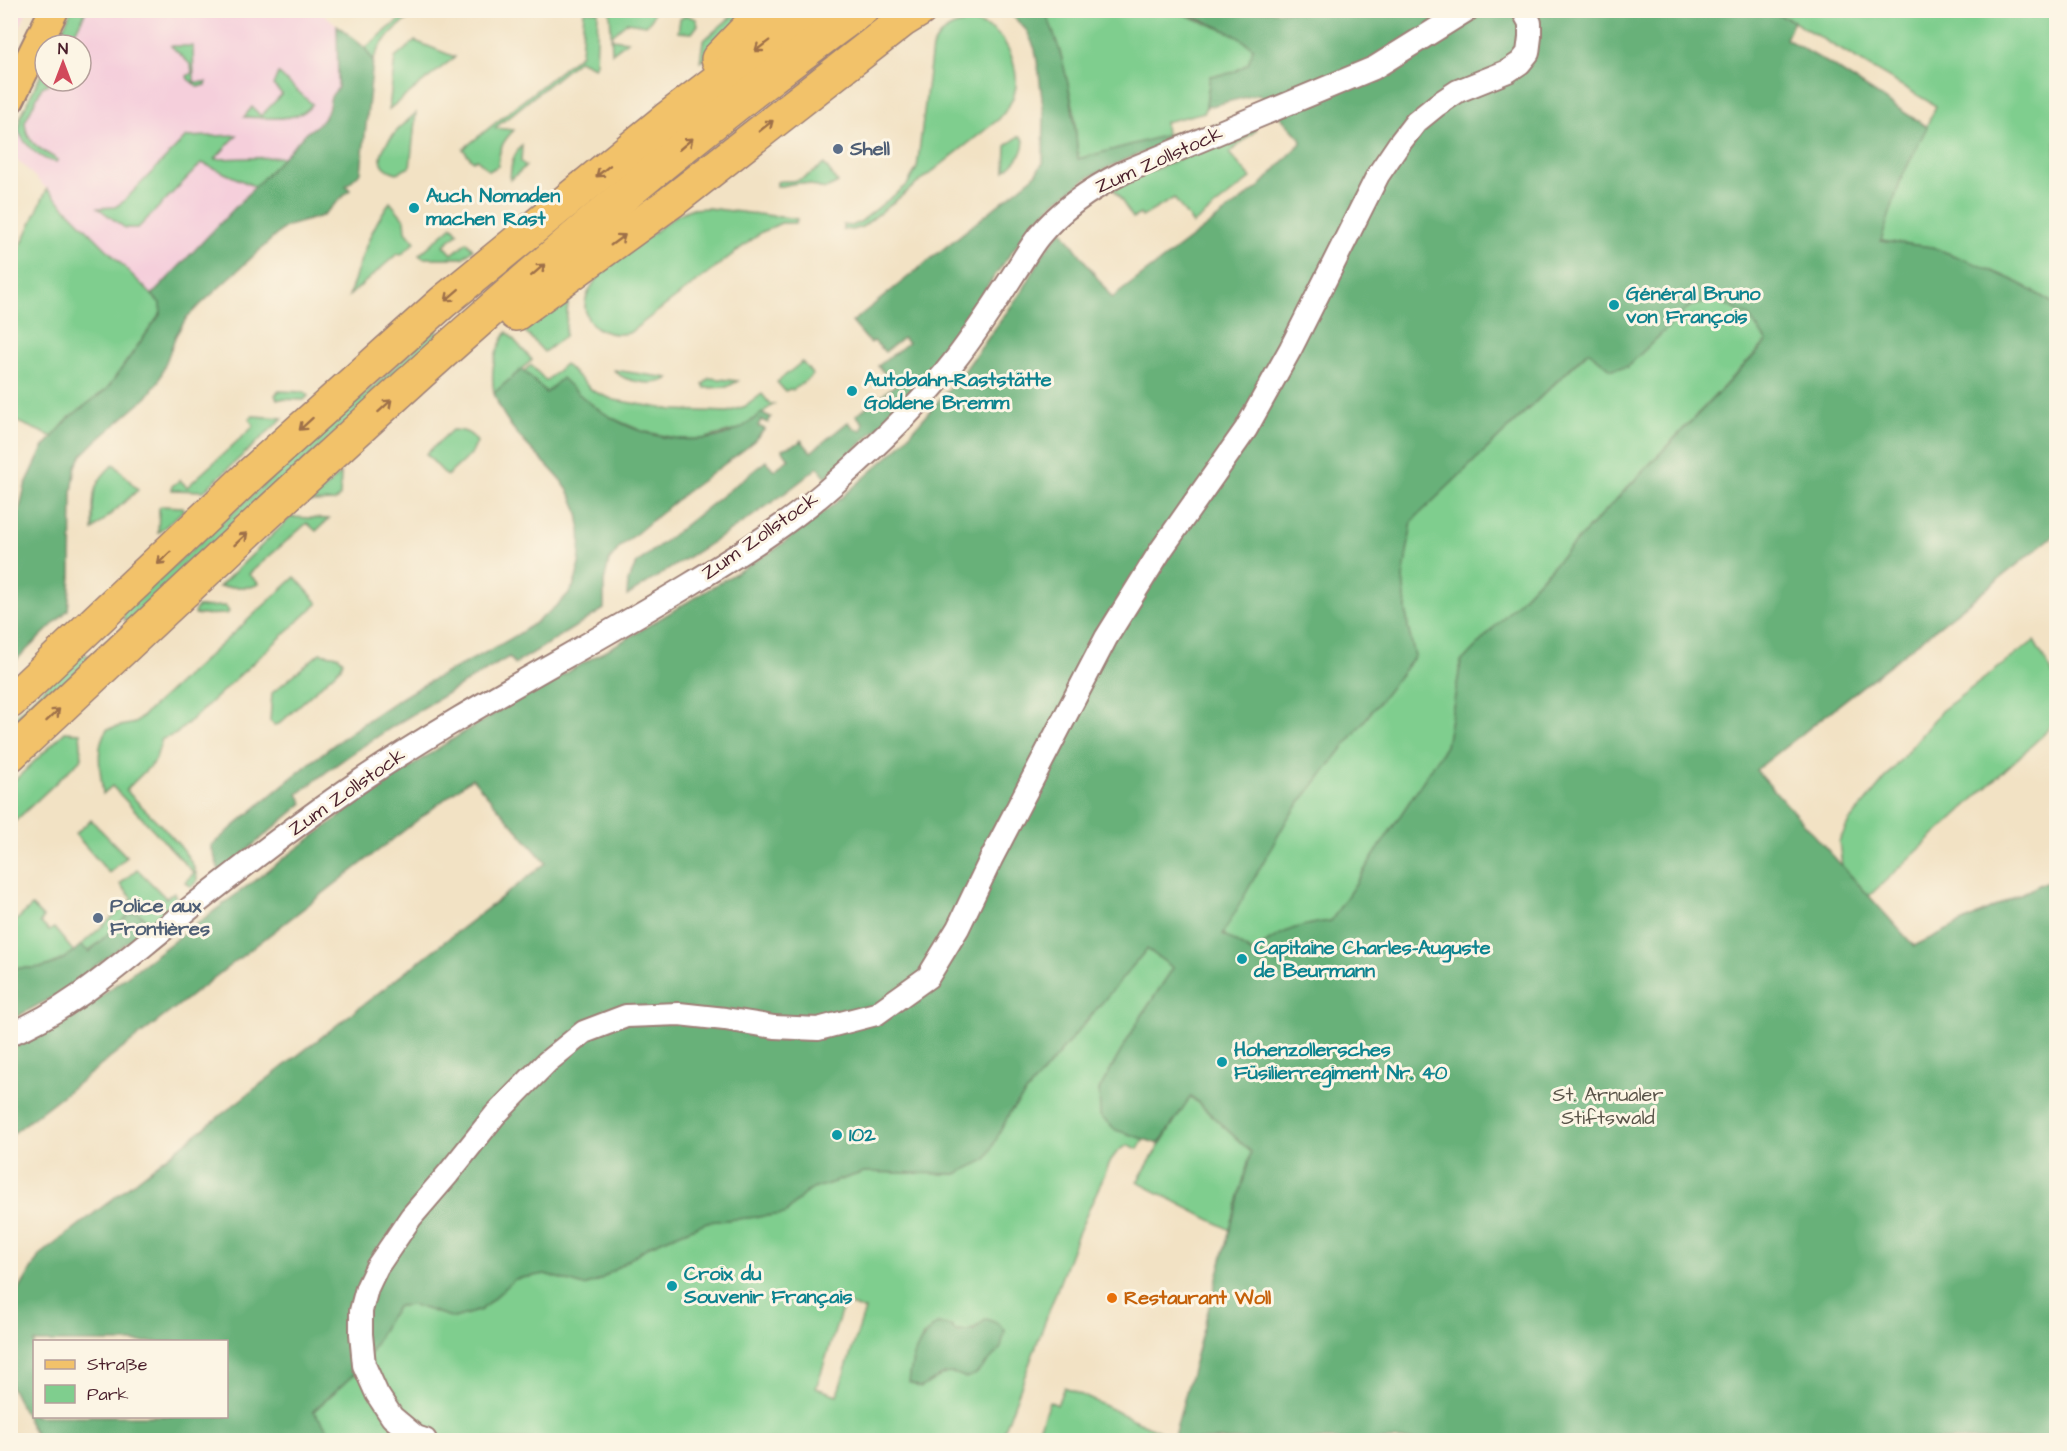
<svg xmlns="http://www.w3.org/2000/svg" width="2067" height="1451" font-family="'Architects Daughter',sans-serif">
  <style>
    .built { fill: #f5cfdb }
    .green { fill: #7fce8e; stroke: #64765c; stroke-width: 1.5; fill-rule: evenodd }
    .forest { fill: #67b179; stroke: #586852; stroke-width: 1.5; fill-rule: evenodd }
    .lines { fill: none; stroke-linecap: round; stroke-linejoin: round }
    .tertiary-casing { stroke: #9e8078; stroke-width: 26 }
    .primary-casing { stroke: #9e8078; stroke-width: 32 }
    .motorway-casing { stroke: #9e8078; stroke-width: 36 }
    .tertiary { stroke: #fff; stroke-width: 22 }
    .primary { stroke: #f2c26a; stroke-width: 28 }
    .motorway { stroke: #f2c26a; stroke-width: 33 }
    .oneway { stroke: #9e704a }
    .service-dot { fill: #5c6f8a; stroke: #fcf5e5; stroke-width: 2 }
    .culture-dot { fill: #0f9aa8; stroke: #fcf5e5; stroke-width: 2 }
    .food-dot { fill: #e8710a; stroke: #fcf5e5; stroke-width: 2 }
    .labels { text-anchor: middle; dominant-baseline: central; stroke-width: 6; stroke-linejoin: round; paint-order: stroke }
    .service-label { font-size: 20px; font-weight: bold; fill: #4e5e75; stroke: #fcf5e5; text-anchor: start }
    .street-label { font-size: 20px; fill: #4a1f2b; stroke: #fcf5e5 }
    .culture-label { font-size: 20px; font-weight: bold; fill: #0d838f; stroke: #fcf5e5; text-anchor: start }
    .park-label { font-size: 20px; fill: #5a5449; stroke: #fcf5e5 }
    .food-label { font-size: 20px; font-weight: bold; fill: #c56008; stroke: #fcf5e5; text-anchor: start }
  </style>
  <rect width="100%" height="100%" fill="#fcf5e5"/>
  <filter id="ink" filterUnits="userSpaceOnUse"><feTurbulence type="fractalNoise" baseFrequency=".0167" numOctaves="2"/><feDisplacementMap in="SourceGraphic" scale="12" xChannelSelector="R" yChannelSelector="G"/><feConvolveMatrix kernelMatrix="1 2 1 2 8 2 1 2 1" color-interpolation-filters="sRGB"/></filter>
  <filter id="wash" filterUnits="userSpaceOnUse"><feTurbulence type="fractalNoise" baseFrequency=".008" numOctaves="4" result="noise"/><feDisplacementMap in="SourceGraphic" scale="24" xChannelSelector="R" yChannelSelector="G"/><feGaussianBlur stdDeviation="1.35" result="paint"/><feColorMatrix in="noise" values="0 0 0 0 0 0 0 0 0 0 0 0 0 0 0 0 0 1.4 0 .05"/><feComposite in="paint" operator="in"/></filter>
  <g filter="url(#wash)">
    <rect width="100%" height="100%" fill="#f2e2c4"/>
    <!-- built -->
    <g class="built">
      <path d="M11,10L27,11L11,47L10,11Z"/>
      <path d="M71,11H320L337,25L338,88L330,96L326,115L318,125L306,133L152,295L21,163L11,155V141L45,66V81H81V45H55Z"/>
    </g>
    <!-- green -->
    <g class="green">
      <path d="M1693,10L2056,11V305L2019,283L1981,266L1932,247L1880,241L1901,179L1936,106L1794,22Z"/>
      <path d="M71,11H86L68,45H55Z"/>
      <path d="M410,11H418C400,25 381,38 373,61L365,48Z"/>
      <path d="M584,11H598L596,65L594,67L579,60L495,128L514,130C502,142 499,149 498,166L489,171L477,159L473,161L463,149L581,54Z"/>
      <path d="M610,11L654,10V11L652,18L646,25L627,22L612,35V39L628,41L612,53Z"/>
      <path d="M738,11H751L708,57L700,62L703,41Z"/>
      <path d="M1045,11H1175L1242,37L1254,48L1248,64L1232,73L1210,77L1205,112L1165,122L1166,136L1078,159L1074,110L1061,55Z"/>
      <path d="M686,15L696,19L698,25L692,33L678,32L680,19Z"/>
      <path d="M975,22C981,25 988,27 993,30C1010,42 1021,75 1014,95C1011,104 1005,112 999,119L862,227L852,230L843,229V225L852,226L860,222L907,185L917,168L932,48C941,29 955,23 975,22Z"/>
      <path d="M415,41L455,57L389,109L395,58Z"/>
      <path d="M171,46H193L194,82H207L206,85L198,87L188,79L187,76L192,73L191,65Z"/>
      <path d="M45,66V81H50L49,84L42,87L25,122C26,144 42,150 58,160L56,162C40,160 26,146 19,132L20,118Z"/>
      <path d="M278,73L312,104C300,124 264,117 244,117L252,107L261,116L282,94L273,85Z"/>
      <path d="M416,113L410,167L397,173C357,162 403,125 416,113Z"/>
      <path d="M1252,127L1256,130L1229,153L1251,178L1193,224L1174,198L1142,217L1140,214L1133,218L1113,188Z"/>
      <path d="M237,135L215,159L285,157L256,187L202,163L138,228H125L98,208L115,207L123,202L186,137Z"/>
      <path d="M1018,137H1021L1024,140C1023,156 1016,161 1005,171L1006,146Z"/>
      <path d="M522,145L521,162L526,166L510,180C511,165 512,156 522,145Z"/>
      <path d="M824,164L838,183C818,195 820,184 801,183C793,182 785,187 777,186V182C783,180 790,182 797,180C807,178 816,170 824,164Z"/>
      <path d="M47,189L160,303L161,313L107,389L70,417L53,437L11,419L10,249L18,252Z"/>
      <path d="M390,202L405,220L406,231L415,242L401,255L397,254L349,296C360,262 369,230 390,202Z"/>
      <path d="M708,208L797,219L796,223H781L762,232L629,333C607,337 580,327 586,299C588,290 594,282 600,274L675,216L690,209Z"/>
      <path d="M452,226L458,233L444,245L452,254L467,242L473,249L463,258H423L419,255Z"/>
      <path d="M580,277L568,303L565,336L544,352L520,326Z"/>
      <path d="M1717,300L1749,316L1767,341L1461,662L1446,746L1331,921C1303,924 1274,933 1253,953L1222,934L1288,818L1415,656L1408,628L1403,578L1412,521L1589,351L1611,369L1627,367L1690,306Z"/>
      <path d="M437,329L439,338L129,622L124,620L123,611Z"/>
      <path d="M507,332L532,360L494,393C490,370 494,351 507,332Z"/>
      <path d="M802,362L813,375L793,390L790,389L785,391L777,382Z"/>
      <path d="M565,364L593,391L614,400L673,410L728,412L746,406L762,394L770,404H774L740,429L702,439H680L642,431L609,417L586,400L547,393L524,371L531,365L546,381Z"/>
      <path d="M614,370L669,378C657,387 624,383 614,370Z"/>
      <path d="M709,378H710L738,381L727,387L705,388L703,385Z"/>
      <path d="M279,391L304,392L308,396L304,400L277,399L275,395Z"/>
      <path d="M253,416L283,418L204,491L172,490V486L180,480L187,487L254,426L249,419Z"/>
      <path d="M452,430C463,430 471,432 477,442L472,453L447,476L426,454Z"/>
      <path d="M114,464L138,490L93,530C94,500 88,486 114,464Z"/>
      <path d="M341,473L340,496L335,501L310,502Z"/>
      <path d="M161,506L183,507L184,510L158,533L159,508Z"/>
      <path d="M291,517L329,519L316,531L307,523L249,574L259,584L251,587H219Z"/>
      <path d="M295,577L318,603L176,734L162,739L155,761L126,790C144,811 198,854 197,881L191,887L185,882L194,873L112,786L103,794C101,774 94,747 107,729L135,723Z"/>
      <path d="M226,606L229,612L226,614L197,615L194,613L197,607Z"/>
      <path d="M2034,641L2056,679V717L2046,732L1869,896L1842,866L1839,842L1849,822L1941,711Z"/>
      <path d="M320,653L338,656L343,661L341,667L279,724L274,725L270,721L272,693Z"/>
      <path d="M84,654L88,655L90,658L11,740V720L75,657Z"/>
      <path d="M65,732L80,733L82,758L11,825V784Z"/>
      <path d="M91,820L127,857L109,873L75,834Z"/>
      <path d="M137,869L166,898L174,892L176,898L175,905L152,924L137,912L131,913L88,952L81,945L133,899L120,884Z"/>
      <path d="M32,906L44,918L40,922L49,931L54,928L74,952C48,969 41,969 11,968L10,926Z"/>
      <path d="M1147,949L1173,968L1139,1020L1099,1090L1116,1130L1144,1139L1138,1149L1128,1145L1118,1151L1111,1160L1077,1236L1001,1440H337L313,1412L364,1365L387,1321L398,1306L413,1305L454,1318L481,1310L515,1279L545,1274L584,1286L598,1281L649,1246L707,1222L785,1214L807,1191L864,1172L956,1174L985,1160L1010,1112ZM844,1303L865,1310L837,1395L816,1388ZM986,1319L955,1372L944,1373L912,1361L923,1336L937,1324C959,1333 967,1337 986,1319Z"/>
      <path d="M1190,1096L1251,1152L1230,1230L1137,1182Z"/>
      <path d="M1064,1387L1174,1438L1173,1440H1035L1049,1401L1057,1405Z"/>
    </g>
    <!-- forest -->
    <g class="forest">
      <path d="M1008,11H1045C1066,59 1074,106 1078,159L1178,132L1219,124L1124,160L1089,177L1058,200L1030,226L919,383L885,421L826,477L818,467C759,517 691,554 627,596L628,581L636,564L766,461L774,470L789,459L782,449L799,443L801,440L811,452L848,422L855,429L862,430L863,423L856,415L895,385L878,366L908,343L903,338L885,352L874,341L870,343L852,322L1033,177L1043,163L1044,116L1039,73L1035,49L1027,31Z"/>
      <path d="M1164,11H1768L1794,21L1786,39L1828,63L1927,127L1901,179L1881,241L1932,247L1981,266L2019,283L2056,305V534L1756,770L1914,946L2056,877V1440H1173L1251,1152L1191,1096L1159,1144L1116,1130L1100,1116L1099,1090L1139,1020L1173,968L1147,949L1010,1112L986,1160L956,1174L864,1172L807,1191L785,1214L707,1222L649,1246L598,1281L584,1286L545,1274L515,1279L481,1310L454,1318L413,1305L398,1306L387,1321L364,1365L313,1411L337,1440H38L11,1387L10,1306L39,1256L546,863L472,778L11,1135V1048L28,1042L70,1019L363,799L445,744L507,706L628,638L774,550L833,505L897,449L965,370L1023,290L1045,251L1062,230L1112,298L1260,186L1301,143L1300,138L1259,94L1206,107L1210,76L1232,73L1248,64L1253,48C1235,32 1188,11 1164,11ZM1717,300L1749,316L1767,342L1461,662L1446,746L1331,921C1297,925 1279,931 1253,953L1223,934L1288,818L1415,656L1408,628L1403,578L1412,521L1588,351L1611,369L1627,367L1690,306ZM34,1342H226V1416H34Z"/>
      <path d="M337,25L365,48L373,61L361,172L346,186L350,190L322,216L285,227L187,317L176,335L159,381L146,398L95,442L82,455L76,466L72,492L71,577L68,610L11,665V547L25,486L43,448L70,417L107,389L161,313L160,303L152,295L306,133C313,128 322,123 326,115C333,103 325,101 338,88Z"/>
      <path d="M522,369L546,393L562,378C576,392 591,406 609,416C645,438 700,449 739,429C747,425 755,418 762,413L771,417L768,423L761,420L758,426L765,429L749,446L685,493L620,547L609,561L604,582V609L515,664L509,657C436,700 363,741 298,794L303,803L220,873L211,846C276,790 342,733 416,689C466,660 530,637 569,593C582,578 582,532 578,514C570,480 540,461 519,436C508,423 499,409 494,393Z"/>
      <path d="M137,912L152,924L56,995L11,1020V968C43,969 57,968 81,945L89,952L130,913Z"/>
      <path d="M986,1319L997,1323L1005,1330L1001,1348L976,1374L966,1378C944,1366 939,1379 920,1388L909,1382C912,1357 916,1341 937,1324L951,1326L956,1332L974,1330Z"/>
    </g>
  </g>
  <g filter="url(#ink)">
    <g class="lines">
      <defs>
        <g id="tertiary">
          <path d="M10,1034C70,1010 120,964 169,925C230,876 293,827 357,783C464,710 579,652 689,585C740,554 791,523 835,483C878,445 920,405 955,360C977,332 996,302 1015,272C1023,260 1030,247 1039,236C1062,208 1092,188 1124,172L1374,68L1467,10"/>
          <path d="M425,1440L416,1437L392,1417L377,1394L364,1365L361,1334V1311L367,1288L377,1267L411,1217L448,1174L495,1115L547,1062L584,1032L626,1016L679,1014L725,1019L774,1027L818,1029L876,1014L928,977L958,928L991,859L1106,638L1161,550L1246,429L1291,348L1378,175L1399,144L1416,122L1437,105L1458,91L1508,71L1520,63L1528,53L1530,37V23L1523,10"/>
        </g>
        <path id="primary" d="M10,99L54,10"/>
        <g id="motorway">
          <path d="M718,59L765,10"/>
          <path d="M516,314L671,202L902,21L920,10"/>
          <path d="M10,702L252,473L443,302L669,117L809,10"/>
          <path d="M10,755C285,498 556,232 861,10"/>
        </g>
      </defs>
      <!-- tertiary casing -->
      <use href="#tertiary" class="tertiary-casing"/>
      <!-- primary casing -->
      <use href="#primary" class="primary-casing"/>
      <!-- motorway casing -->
      <use href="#motorway" class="motorway-casing"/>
      <!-- tertiary -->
      <use href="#tertiary" class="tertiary"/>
      <!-- primary -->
      <use href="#primary" class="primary"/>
      <!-- motorway -->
      <use href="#motorway" class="motorway"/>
    </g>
    <!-- one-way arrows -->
    <defs><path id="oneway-shaft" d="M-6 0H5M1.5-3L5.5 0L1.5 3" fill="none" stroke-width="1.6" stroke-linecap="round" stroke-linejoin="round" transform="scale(1.5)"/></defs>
    <g class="oneway">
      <use href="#oneway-shaft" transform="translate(762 46) rotate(143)"/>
      <use href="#oneway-shaft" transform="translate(766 126) rotate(-38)"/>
      <use href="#oneway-shaft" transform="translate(686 144) rotate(-40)"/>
      <use href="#oneway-shaft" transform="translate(603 171) rotate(141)"/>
      <use href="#oneway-shaft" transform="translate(618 240) rotate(-36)"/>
      <use href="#oneway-shaft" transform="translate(538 270) rotate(-41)"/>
      <use href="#oneway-shaft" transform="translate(452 295) rotate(139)"/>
      <use href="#oneway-shaft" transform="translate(385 406) rotate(-42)"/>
      <use href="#oneway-shaft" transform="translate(306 424) rotate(138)"/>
      <use href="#oneway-shaft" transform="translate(241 539) rotate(-43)"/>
      <use href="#oneway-shaft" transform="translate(164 558) rotate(136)"/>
      <use href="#oneway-shaft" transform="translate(53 715) rotate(-43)"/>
    </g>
  </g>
  <!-- markers -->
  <g class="service-dot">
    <circle cx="838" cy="149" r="6"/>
    <circle cx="98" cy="918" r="6"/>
  </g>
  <g class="culture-dot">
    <circle cx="414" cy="208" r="6"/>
    <circle cx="1614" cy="305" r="6"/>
    <circle cx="852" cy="391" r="6"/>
    <circle cx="1242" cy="959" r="6"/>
    <circle cx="1222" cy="1062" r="6"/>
    <circle cx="837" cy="1135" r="6"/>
    <circle cx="672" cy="1286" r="6"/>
  </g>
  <circle class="food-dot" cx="1112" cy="1298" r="6"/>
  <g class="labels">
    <!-- service labels -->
    <g class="service-label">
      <text x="850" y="149">Shell</text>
      <text x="110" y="906">Police aux<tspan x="110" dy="23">Frontières</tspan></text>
    </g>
    <!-- street labels -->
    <g class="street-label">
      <text transform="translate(1159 160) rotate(-24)">Zum Zollstock</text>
      <text transform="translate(760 536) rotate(-35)">Zum Zollstock</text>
      <text transform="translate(347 792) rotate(-35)">Zum Zollstock</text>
    </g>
    <!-- culture labels -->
    <g class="culture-label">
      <text x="426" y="196">Auch Nomaden<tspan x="426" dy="23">machen Rast</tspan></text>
      <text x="1626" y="294">Général Bruno<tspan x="1626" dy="23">von François</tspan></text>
      <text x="864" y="380">Autobahn-Raststätte<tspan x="864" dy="23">Goldene Bremm</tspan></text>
      <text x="1254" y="948">Capitaine Charles-Auguste<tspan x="1254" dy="23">de Beurmann</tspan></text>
      <text x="1234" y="1050">Hohenzollersches<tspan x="1234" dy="23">Füsilierregiment Nr. 40</tspan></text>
      <text x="849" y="1135">102</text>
      <text x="684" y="1274">Croix du<tspan x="684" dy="23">Souvenir Français</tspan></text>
    </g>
    <!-- park labels -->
    <g class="park-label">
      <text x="1608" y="1095">St. Arnualer<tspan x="1608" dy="23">Stiftswald</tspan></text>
    </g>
    <!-- food labels -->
    <g class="food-label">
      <text x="1124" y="1298">Restaurant Woll</text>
    </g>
  </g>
  <!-- margin -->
  <rect width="2067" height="1451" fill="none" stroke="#fcf5e5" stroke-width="36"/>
  <!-- legend -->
  <rect x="33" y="1340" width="195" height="78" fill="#fcf5e5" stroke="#b59f9b" stroke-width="1.5"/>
  <rect x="45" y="1360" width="30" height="9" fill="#f2c26a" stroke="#b59f9b" stroke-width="1.5"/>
  <text x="87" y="1370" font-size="18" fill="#4a1f2b">Straße</text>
  <rect x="45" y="1385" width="30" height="18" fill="#7fce8e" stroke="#b59f9b" stroke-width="1.5"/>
  <text x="87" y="1400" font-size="18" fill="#4a1f2b">Park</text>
  <!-- north arrow -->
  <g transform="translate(63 63)"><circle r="28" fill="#fcf5e5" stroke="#b59f9b" stroke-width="1.5"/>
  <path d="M0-4.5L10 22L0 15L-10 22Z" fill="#d1495b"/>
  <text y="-9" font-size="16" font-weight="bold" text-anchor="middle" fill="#4a1f2b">N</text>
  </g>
</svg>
